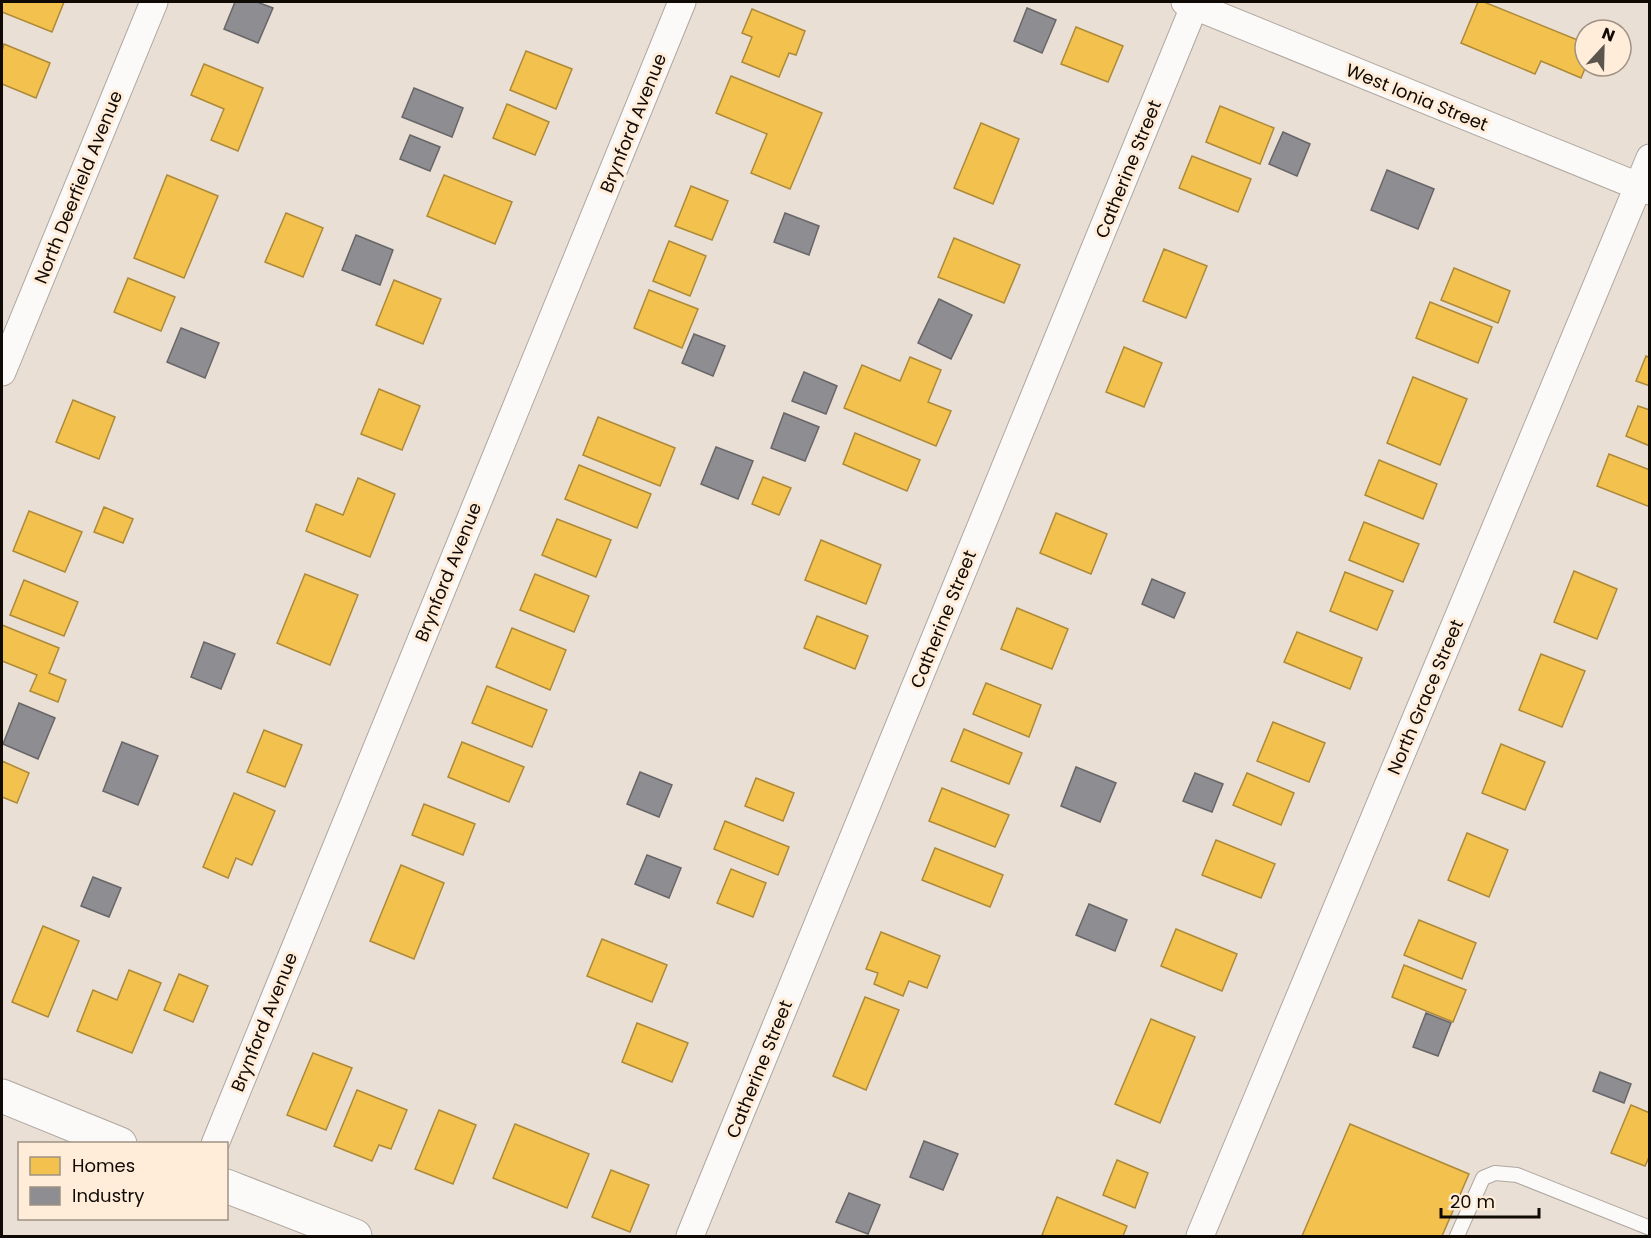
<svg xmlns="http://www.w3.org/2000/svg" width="1651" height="1238" font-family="Poppins,sans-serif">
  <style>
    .homes { fill: #f2c14e; stroke: #ae8a38; stroke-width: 1.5 }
    .industry { fill: #8d8d92; stroke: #686668; stroke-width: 1.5 }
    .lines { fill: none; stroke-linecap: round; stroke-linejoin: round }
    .lane-casing { stroke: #aea79f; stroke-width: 16 }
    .street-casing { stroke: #aea79f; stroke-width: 29 }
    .secondary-casing { stroke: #aea79f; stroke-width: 35 }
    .lane { stroke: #fcfaf9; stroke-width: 14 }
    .street { stroke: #fcfaf9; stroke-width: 27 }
    .secondary { stroke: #fcfaf9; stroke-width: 33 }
    .labels { text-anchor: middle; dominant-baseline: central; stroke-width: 6; stroke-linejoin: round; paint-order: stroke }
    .street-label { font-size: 18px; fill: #100a05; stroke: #ffedd9 }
  </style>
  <rect width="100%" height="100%" fill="#e9dfd4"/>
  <!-- homes -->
  <g class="homes">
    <path d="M2,2H64L52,32L2,12Z"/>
    <path d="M1478,2H1484L1585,43V66H1586L1581,78L1541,61L1535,74L1461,43Z"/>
    <path d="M752,9L805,31L796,55L789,53L779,77L742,62L752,37L742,33Z"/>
    <path d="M1076,27L1123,46L1108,82L1061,64Z"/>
    <path d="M4,44L50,63L36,98L2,84V51Z"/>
    <path d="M526,51L572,69L556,109L510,90Z"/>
    <path d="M204,64L263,88L238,151L211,140L224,109L191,95Z"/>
    <path d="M731,76L822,113L790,189L751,173L767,134L716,113Z"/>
    <path d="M507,104L549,122L535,155L493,138Z"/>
    <path d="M1220,106L1274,128L1260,164L1206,142Z"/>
    <path d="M981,123L1019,139L993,204L954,188Z"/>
    <path d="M1192,156L1251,179L1238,212L1179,188Z"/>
    <path d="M167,175L218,196L184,278L134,258Z"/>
    <path d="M444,175L512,202L495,244L427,216Z"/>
    <path d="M691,186L728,201L712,240L675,226Z"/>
    <path d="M286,213L323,228L303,277L265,262Z"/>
    <path d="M954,238L1020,265L1004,303L938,277Z"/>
    <path d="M669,241L706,256L690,296L653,281Z"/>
    <path d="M1164,249L1207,266L1186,318L1143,301Z"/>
    <path d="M1454,268L1510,291L1498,323L1441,300Z"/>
    <path d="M128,278L175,297L161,331L114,312Z"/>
    <path d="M394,280L441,299L423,344L376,325Z"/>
    <path d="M649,290L698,309L682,348L634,328Z"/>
    <path d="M1430,302L1492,327L1478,363L1416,338Z"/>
    <path d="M1124,347L1162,363L1144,407L1106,392Z"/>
    <path d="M1646,356L1650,358V386L1636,381Z"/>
    <path d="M910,357L941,370L928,402L951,411L936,446L844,408L862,365L900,381Z"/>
    <path d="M1413,377L1467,399L1440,465L1387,443Z"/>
    <path d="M379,389L420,406L402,450L361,434Z"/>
    <path d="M73,400L115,417L99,459L56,442Z"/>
    <path d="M1638,406L1650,410V446L1626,436Z"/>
    <path d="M598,417L675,448L660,486L583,455Z"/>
    <path d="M855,433L920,460L907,491L843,464Z"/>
    <path d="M1609,454L1650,470V507L1597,486Z"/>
    <path d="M1379,460L1437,484L1423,519L1365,495Z"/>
    <path d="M579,465L651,494L637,528L565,499Z"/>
    <path d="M763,477L791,488L779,515L752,504Z"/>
    <path d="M358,478L395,494L370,557L306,531L316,504L343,515Z"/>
    <path d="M104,507L133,519L123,543L94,532Z"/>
    <path d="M29,511L82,532L65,572L13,551Z"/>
    <path d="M1056,513L1107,534L1091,574L1040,553Z"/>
    <path d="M557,519L611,540L596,577L542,555Z"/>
    <path d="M1364,522L1419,544L1403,582L1349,560Z"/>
    <path d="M821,540L881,565L866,604L805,580Z"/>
    <path d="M1574,571L1617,589L1597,639L1554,622Z"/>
    <path d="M1345,572L1393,591L1377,630L1330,611Z"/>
    <path d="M305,574L358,595L330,665L277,643Z"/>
    <path d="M535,574L589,596L574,632L520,610Z"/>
    <path d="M24,580L78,602L64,636L10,615Z"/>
    <path d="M1017,608L1068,629L1052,669L1001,649Z"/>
    <path d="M817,616L868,636L855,669L804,648Z"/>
    <path d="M2,625L59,648L49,673L66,680L58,702L30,691L37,675L2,661Z"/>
    <path d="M512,628L566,650L550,690L496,667Z"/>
    <path d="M1297,632L1362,658L1350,689L1284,662Z"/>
    <path d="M1541,654L1585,671L1562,727L1519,710Z"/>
    <path d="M986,683L1041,705L1029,737L973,714Z"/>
    <path d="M487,686L547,710L532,747L472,723Z"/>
    <path d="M1273,722L1325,743L1309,782L1257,761Z"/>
    <path d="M964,729L1022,753L1009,784L951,761Z"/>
    <path d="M264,730L302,745L285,787L247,772Z"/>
    <path d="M462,742L524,767L509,802L448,777Z"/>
    <path d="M1501,744L1545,762L1525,810L1482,793Z"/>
    <path d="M2,761L29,773L17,803L2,797Z"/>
    <path d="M1247,773L1294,793L1281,825L1233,805Z"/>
    <path d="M756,778L794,793L783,821L745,806Z"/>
    <path d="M942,788L1009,815L995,847L929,821Z"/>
    <path d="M234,793L275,811L252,865L236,858L228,878L203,867Z"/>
    <path d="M424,804L475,824L463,855L412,835Z"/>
    <path d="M725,821L789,847L778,875L714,849Z"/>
    <path d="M1467,833L1508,850L1489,897L1448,880Z"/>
    <path d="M1216,840L1275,864L1261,898L1202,875Z"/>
    <path d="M935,848L1003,875L990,907L922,880Z"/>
    <path d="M401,865L444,883L414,959L370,941Z"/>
    <path d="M731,869L766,883L753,917L717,903Z"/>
    <path d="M1419,920L1476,943L1462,979L1404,955Z"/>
    <path d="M43,926L79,941L48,1017L12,1002Z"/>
    <path d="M1176,929L1237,954L1222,991L1161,966Z"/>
    <path d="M881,932L940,956L927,988L909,981L903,996L874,984L878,973L866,969Z"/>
    <path d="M602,939L667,965L652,1002L587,976Z"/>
    <path d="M1404,965L1466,990L1453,1022L1392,997Z"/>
    <path d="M129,970L161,983L132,1053L77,1031L93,990L117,1000Z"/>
    <path d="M179,974L208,986L193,1022L164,1010Z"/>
    <path d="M865,997L899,1010L866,1090L833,1076Z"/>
    <path d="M1151,1019L1195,1037L1160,1123L1115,1104Z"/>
    <path d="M637,1023L688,1043L672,1082L622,1062Z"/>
    <path d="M313,1053L352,1068L326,1130L287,1115Z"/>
    <path d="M357,1090L407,1110L391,1149L379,1145L372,1161L334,1146Z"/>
    <path d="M1631,1105L1650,1113V1155L1645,1166L1611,1153Z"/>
    <path d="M439,1110L476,1125L453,1184L415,1169Z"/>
    <path d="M515,1124L589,1154L567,1208L493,1178Z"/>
    <path d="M1350,1124L1469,1174L1442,1236H1302Z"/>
    <path d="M1117,1160L1148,1173L1135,1208L1103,1195Z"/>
    <path d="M611,1170L649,1185L630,1232L592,1217Z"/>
    <path d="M1057,1197L1127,1226L1123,1236H1046L1042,1235Z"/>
  </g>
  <!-- industry -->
  <g class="industry">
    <path d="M235,2H257L273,8L258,43L224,29Z"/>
    <path d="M1027,8L1056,20L1042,53L1014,41Z"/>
    <path d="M414,88L463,108L452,137L402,117Z"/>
    <path d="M1283,132L1310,144L1297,176L1269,164Z"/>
    <path d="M410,135L440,147L430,171L400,159Z"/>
    <path d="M1387,170L1434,189L1418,229L1371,210Z"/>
    <path d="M785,213L819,226L809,255L774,242Z"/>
    <path d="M356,235L393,250L380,285L342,270Z"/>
    <path d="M939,299L972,315L951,359L918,343Z"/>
    <path d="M181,328L219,343L205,378L167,362Z"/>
    <path d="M694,334L725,346L713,376L682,363Z"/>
    <path d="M804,372L837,386L826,414L792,401Z"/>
    <path d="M784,413L819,427L805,461L771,448Z"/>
    <path d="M716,447L753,461L738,499L701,484Z"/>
    <path d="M1152,579L1185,593L1174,618L1142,604Z"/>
    <path d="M204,642L235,654L221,689L191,677Z"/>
    <path d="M19,703L55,718L38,759L3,744Z"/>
    <path d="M122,742L158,756L138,805L103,791Z"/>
    <path d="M1076,767L1116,783L1100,822L1061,806Z"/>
    <path d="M640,772L672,785L659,817L627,804Z"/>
    <path d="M1195,773L1223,784L1212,812L1183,801Z"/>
    <path d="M647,855L681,868L669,898L635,884Z"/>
    <path d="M93,877L121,888L109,917L81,906Z"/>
    <path d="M1089,904L1127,920L1115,951L1076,935Z"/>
    <path d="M1426,1013L1451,1023L1438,1056L1413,1047Z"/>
    <path d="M1600,1072L1631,1084L1624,1103L1593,1091Z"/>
    <path d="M924,1141L958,1154L943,1190L910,1177Z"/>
    <path d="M849,1193L880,1205L868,1234L836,1222Z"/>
  </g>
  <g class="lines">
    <defs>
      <path id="lane" d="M1457,1236L1483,1178L1495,1173L1517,1175L1650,1228"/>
      <g id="street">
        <path d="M1185,2L1650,191"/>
        <path d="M2,372L154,2"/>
        <path d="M215,1144L682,2"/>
        <path d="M690,1236L1196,2"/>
        <path d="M1200,1236L1650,158"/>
      </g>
      <g id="secondary">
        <path d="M2,1096L120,1144"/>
        <path d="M226,1186L355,1236"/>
      </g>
    </defs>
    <!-- lane casing -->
    <use href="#lane" class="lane-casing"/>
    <!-- street casing -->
    <use href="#street" class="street-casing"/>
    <!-- secondary casing -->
    <use href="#secondary" class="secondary-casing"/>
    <!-- lane -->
    <use href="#lane" class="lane"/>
    <!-- street -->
    <use href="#street" class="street"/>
    <!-- secondary -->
    <use href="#secondary" class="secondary"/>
  </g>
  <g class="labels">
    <!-- street labels -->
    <g class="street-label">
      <text transform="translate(1417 97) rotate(22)">West Ionia Street</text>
      <text transform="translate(633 123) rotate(-68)">Brynford Avenue</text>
      <text transform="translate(1128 169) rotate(-68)">Catherine Street</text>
      <text transform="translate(78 187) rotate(-68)">North Deerfield Avenue</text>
      <text transform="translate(448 572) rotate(-68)">Brynford Avenue</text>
      <text transform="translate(943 619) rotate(-68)">Catherine Street</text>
      <text transform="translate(1425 697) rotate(-67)">North Grace Street</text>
      <text transform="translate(264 1022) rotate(-68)">Brynford Avenue</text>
      <text transform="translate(759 1069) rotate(-68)">Catherine Street</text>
    </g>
  </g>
  <!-- border -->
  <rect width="1651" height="1238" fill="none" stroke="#100a05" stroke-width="6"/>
  <!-- legend -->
  <rect x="18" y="1142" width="210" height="78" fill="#ffedd9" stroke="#9f9284" stroke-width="1.5"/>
  <rect x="30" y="1157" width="30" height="18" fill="#f2c14e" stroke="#9f9284" stroke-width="1.5"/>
  <text x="72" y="1172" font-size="18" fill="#100a05">Homes</text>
  <rect x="30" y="1187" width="30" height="18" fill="#8d8d92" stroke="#9f9284" stroke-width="1.5"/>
  <text x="72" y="1202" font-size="18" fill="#100a05">Industry</text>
  <!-- north arrow -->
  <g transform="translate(1603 48) rotate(22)"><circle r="28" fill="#ffedd9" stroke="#9f9284" stroke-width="1.5"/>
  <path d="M0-4.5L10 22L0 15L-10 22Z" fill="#5c554d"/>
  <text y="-9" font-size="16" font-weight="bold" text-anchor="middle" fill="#100a05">N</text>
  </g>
  <!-- scale -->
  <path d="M1441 1208v9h98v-9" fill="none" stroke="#100a05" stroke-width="3"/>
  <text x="1450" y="1208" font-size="18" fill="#100a05" stroke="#ffedd9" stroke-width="4.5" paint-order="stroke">20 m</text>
</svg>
